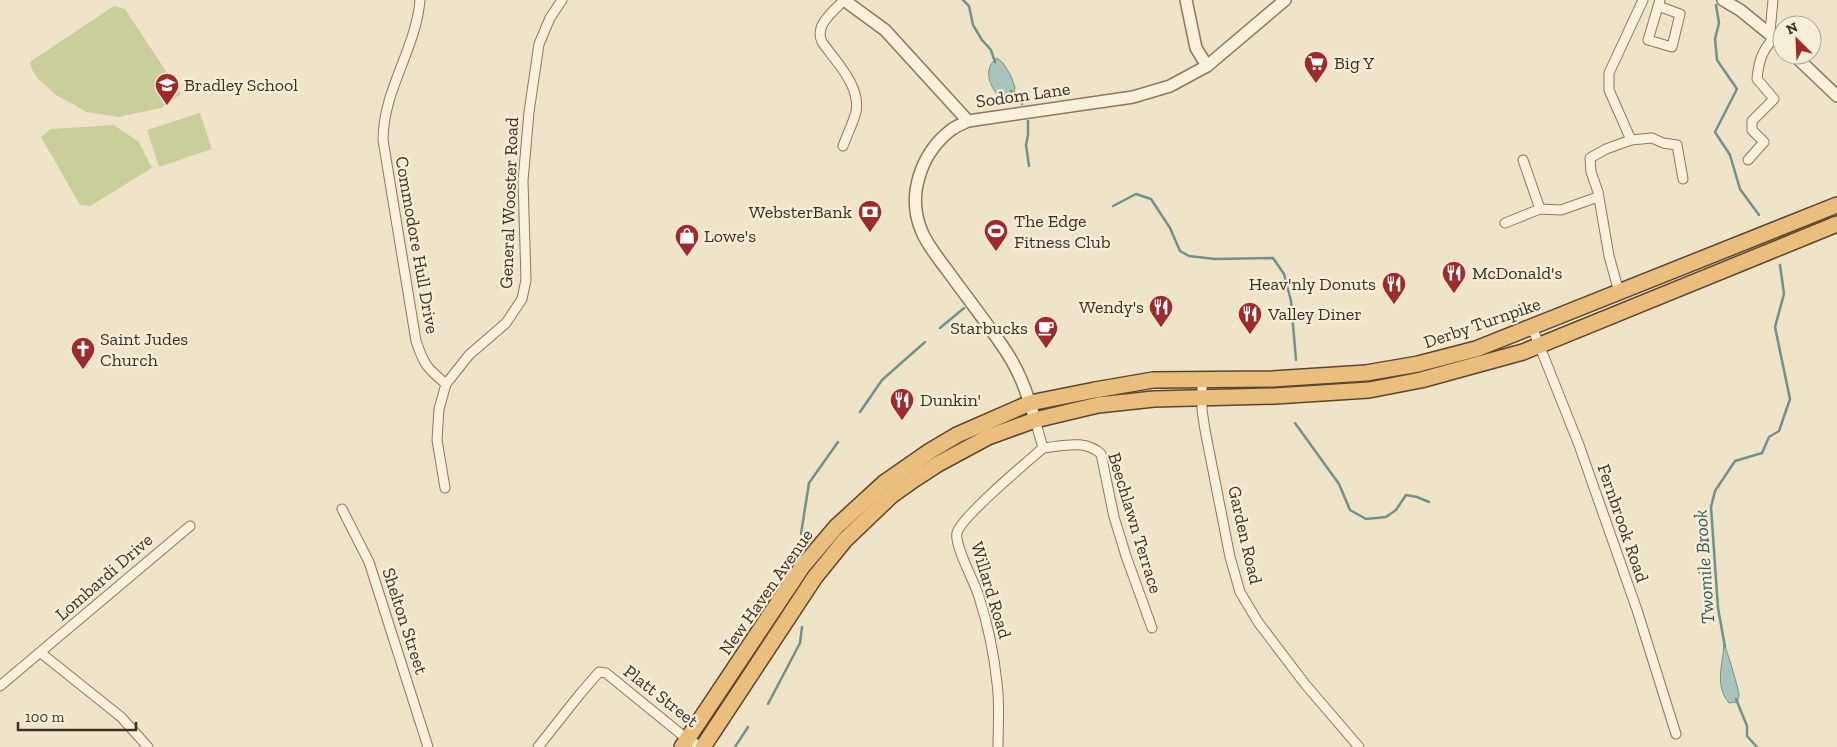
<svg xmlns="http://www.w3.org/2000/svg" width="1837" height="747" font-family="'Zilla Slab',serif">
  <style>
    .green { fill: #c9cf9b }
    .water { fill: #a9c4bc; stroke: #6f938a }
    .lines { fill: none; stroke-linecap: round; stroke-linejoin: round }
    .stream { stroke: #6f938a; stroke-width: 2.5 }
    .minor-casing { stroke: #8d765c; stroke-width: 11 }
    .tertiary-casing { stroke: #8d765c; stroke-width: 14 }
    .trunk-casing { stroke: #5b4430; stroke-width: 18 }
    .minor { stroke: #faf1dc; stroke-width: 9 }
    .tertiary { stroke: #faf1dc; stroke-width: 11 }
    .trunk { stroke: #eabe7c; stroke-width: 15 }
    .labels { text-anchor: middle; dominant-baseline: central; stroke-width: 4.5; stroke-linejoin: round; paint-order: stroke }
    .poi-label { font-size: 18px; fill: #3d2e20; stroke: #f7eed8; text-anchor: start }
    .street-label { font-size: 18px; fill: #3d2e20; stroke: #f7eed8 }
    .water-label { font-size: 19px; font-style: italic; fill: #2f5d5a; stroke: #f7eed8 }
  </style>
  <rect width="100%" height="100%" fill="#f0e4c8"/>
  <!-- green -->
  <g class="green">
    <path d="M114,6L125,9L181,94L161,108L118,117L87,112L56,95L37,78L31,67L30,62Z"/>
    <path d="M200,113L212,149L159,167L147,130Z"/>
    <path d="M114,125L139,142L152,168L90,206L80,205L41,137L51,129Z"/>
  </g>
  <!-- water -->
  <g class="water">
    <path d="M997,58L1003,63L1010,74L1015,87L1014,93L1010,95L997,94C988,83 984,67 997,58Z"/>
    <path d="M1724,644C1726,647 1739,690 1739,695C1739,697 1738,700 1737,702L1729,703C1714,685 1723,665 1724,644Z"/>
  </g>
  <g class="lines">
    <!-- stream -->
    <g class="stream">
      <path d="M963,0L969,6L973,25L982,40L991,50L995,62"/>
      <path d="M1716,5L1719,23L1715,39L1717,60L1737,89L1715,132L1730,155L1740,189L1759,215"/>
      <path d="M1011,91L1022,104"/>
      <path d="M1028,121V135L1026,145L1029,166"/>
      <path d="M1113,206L1136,194L1151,199L1170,228L1180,251L1189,256L1215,259L1273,258L1284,274L1291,301L1296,360"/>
      <path d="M940,328L964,308"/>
      <path d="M860,412L882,380L925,342"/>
      <path d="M1295,423L1339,484L1350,510L1366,519L1386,517L1396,510L1406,495L1417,497L1429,502"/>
      <path d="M801,534L809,483L838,442"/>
      <path d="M1725,647L1718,608L1711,507L1715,491L1735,461L1762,453L1769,437L1779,431L1790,399L1775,327L1784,294L1780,265"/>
      <path d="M1736,699L1747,726V736L1757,747"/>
      <path d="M768,704L800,643L802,627"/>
      <path d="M735,747L748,727"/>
    </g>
    <defs>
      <g id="minor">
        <path d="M420,0C416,49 383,90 383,140L416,341C424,365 427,368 446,384"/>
        <path d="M1658,6L1680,14L1672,47L1648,40L1660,0"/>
        <path d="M1770,32L1773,0"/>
        <path d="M1631,140L1652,138L1663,143L1677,145L1683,179"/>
        <path d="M843,146C847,135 853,123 856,112C861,86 836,62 822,42C814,25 833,12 844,0"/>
        <path d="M1523,160L1540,209"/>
        <path d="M1748,160L1764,142L1752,130V121L1774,99L1757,79C1759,59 1762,52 1774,37"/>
        <path d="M1505,223L1540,209L1561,210L1598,197"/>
        <path d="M1619,292L1609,256L1598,192L1591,172L1590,158L1606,149L1631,140L1609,90V73L1643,0"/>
        <path d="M1532,327L1579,445L1637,610L1676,734"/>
        <path d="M1202,380V410L1205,430L1230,557L1240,592L1258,622L1305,684L1359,747"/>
        <path d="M1043,448C1063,446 1085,439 1101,454L1114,517L1126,556L1152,628"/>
        <path d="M445,488L437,440L439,409L446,384L469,355L506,323L522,299L526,280L523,181L529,112L539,44L550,18L562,0"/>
        <path d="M342,509L369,562L428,747"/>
        <path d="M41,653L121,717L148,747"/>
        <path d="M0,686L190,526"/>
        <path d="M538,747L580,694L599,672L606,673L687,739L702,747"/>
        <path d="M998,747C998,726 1000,704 997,683C994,654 988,625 979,597C975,582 954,546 957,533C961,517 1027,462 1043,448L1035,420"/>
      </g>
      <g id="tertiary">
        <path d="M844,0L885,30L968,121"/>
        <path d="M1186,0L1196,48L1207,66"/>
        <path d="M1723,0L1740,10L1782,44"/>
        <path d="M1794,55L1837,96"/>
        <path d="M1035,420C1027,392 1018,367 1001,344C984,319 965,295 947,270C938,258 928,246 922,232C906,196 921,153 951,130C956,126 962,124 968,121L1133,97L1170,86L1207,66L1285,0"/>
      </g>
      <g id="trunk">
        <path d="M682,747L802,567L836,527L884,483L930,451L957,435L1030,403L1095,390L1153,380L1272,379L1366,373L1418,364L1476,349L1837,205"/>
        <path d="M703,747L815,577L845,540L891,496L915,479L938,464L988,437L1035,420L1098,405L1154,399L1275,396L1369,390L1421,380L1523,352L1837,224"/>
      </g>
    </defs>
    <!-- minor casing -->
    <use href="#minor" class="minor-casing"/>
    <!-- tertiary casing -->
    <use href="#tertiary" class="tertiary-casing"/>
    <!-- trunk casing -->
    <use href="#trunk" class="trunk-casing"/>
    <!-- minor -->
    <use href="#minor" class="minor"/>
    <!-- tertiary -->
    <use href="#tertiary" class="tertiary"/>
    <!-- trunk -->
    <use href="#trunk" class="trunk"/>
  </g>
  <!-- icons -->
  <defs>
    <symbol id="supermarket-pin" viewBox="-11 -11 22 30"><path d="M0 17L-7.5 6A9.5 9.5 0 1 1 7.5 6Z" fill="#9e2a2b" stroke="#f7eed8"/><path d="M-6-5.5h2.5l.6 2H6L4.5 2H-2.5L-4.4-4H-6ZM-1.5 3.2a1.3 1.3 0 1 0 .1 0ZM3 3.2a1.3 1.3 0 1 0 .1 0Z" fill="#fff"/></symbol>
    <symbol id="school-pin" viewBox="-11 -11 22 30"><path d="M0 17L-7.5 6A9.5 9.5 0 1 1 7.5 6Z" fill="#9e2a2b" stroke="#f7eed8"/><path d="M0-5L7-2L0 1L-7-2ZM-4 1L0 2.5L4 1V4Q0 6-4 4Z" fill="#fff"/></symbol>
    <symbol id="bank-pin" viewBox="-11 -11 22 30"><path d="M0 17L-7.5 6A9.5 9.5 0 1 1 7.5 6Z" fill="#9e2a2b" stroke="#f7eed8"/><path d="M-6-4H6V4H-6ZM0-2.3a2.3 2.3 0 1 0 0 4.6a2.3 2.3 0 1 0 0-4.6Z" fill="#fff"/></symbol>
    <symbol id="stadium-pin" viewBox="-11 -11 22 30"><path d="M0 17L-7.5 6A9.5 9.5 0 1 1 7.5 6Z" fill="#9e2a2b" stroke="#f7eed8"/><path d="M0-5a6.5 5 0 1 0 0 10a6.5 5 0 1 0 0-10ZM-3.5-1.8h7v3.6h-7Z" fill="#fff"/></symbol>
    <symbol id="shop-pin" viewBox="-11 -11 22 30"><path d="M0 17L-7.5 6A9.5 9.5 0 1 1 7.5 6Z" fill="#9e2a2b" stroke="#f7eed8"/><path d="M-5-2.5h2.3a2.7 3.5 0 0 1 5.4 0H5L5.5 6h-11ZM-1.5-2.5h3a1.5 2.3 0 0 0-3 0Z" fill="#fff"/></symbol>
    <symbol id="restaurant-pin" viewBox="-11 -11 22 30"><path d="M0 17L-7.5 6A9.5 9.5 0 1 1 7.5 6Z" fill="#9e2a2b" stroke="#f7eed8"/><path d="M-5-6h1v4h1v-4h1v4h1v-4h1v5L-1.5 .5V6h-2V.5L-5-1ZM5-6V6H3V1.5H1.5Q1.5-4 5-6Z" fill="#fff"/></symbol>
    <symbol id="cafe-pin" viewBox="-11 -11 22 30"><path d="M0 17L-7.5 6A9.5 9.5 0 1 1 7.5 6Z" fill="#9e2a2b" stroke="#f7eed8"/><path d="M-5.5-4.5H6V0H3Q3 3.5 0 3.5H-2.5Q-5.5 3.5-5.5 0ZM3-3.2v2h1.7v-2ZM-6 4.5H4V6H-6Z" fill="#fff"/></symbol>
    <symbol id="church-pin" viewBox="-11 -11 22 30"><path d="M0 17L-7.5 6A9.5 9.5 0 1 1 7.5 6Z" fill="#9e2a2b" stroke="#f7eed8"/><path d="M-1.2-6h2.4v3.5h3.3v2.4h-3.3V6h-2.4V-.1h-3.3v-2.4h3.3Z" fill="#fff"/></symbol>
  </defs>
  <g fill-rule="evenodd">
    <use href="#supermarket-pin" x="1302" y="49" width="28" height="38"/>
    <use href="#school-pin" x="153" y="71" width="28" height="38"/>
    <use href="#bank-pin" x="856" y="198" width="28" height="38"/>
    <use href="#stadium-pin" x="982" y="217" width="28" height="38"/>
    <use href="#shop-pin" x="673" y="222" width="28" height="38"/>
    <use href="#restaurant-pin" x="1440" y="259" width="28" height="38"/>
    <use href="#restaurant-pin" x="1380" y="270" width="28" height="38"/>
    <use href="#restaurant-pin" x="1147" y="293" width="28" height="38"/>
    <use href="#restaurant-pin" x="1236" y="300" width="28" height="38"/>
    <use href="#cafe-pin" x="1032" y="314" width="28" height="38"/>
    <use href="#church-pin" x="69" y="335" width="28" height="38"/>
    <use href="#restaurant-pin" x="888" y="386" width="28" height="38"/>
  </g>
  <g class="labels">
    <!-- poi labels -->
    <g class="poi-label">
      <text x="1334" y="63">Big Y</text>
      <text x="184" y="85">Bradley School</text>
      <text x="852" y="212" text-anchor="end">WebsterBank</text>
      <text x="1014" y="221">The Edge<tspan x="1014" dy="21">Fitness Club</tspan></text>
      <text x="704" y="236">Lowe's</text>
      <text x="1472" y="273">McDonald's</text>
      <text x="1376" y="284" text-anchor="end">Heav'nly Donuts</text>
      <text x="1144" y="307" text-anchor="end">Wendy's</text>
      <text x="1268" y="314">Valley Diner</text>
      <text x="1028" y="328" text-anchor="end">Starbucks</text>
      <text x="100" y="339">Saint Judes<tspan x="100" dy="21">Church</tspan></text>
      <text x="920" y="400">Dunkin'</text>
    </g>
    <!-- street labels -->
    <g class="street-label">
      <text transform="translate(1023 95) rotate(-8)">Sodom Lane</text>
      <text transform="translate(509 203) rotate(-88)">General Wooster Road</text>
      <text transform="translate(417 245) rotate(80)">Commodore Hull Drive</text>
      <text transform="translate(1482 323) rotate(-19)">Derby Turnpike</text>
      <text transform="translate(1135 523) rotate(73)">Beechlawn Terrace</text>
      <text transform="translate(1623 523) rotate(71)">Fernbrook Road</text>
      <text transform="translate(1245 535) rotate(77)">Garden Road</text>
      <text transform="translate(104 577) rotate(-41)">Lombardi Drive</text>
      <text transform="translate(991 590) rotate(73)">Willard Road</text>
      <text transform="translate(766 592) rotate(-55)">New Haven Avenue</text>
      <text transform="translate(405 621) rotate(72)">Shelton Street</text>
      <text transform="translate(661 696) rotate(38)">Platt Street</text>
    </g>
    <!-- water labels -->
    <g class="water-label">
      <text transform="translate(1704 567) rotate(-94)">Twomile Brook</text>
    </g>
  </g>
  <!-- north arrow -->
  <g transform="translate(1797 40) rotate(336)"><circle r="24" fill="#f7eed8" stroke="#ada18e"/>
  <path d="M0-4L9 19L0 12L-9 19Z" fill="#9e2a2b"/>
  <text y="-8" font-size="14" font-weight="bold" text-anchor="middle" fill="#3d2e20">N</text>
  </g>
  <!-- scale -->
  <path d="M18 722v8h118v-8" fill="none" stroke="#3d2e20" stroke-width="2.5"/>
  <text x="25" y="722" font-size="15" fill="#3d2e20" stroke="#f7eed8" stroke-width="4" paint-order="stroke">100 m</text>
</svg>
